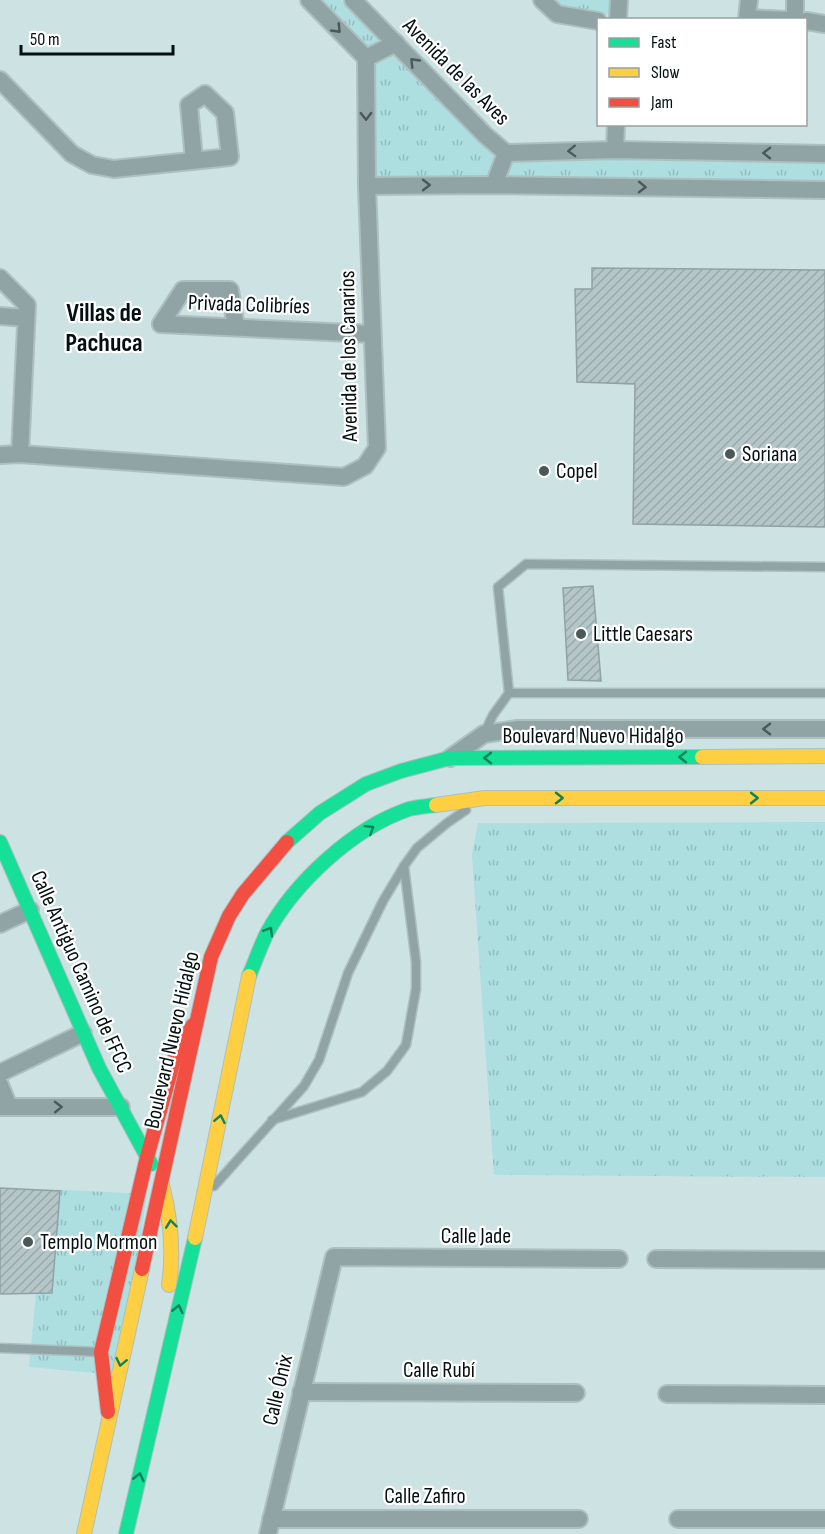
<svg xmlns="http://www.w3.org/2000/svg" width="825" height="1534" font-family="'Sofia Sans Condensed',sans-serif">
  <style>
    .grass { fill: url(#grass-tufts) }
    .building { fill: url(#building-hatch); stroke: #91a2a3; stroke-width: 1.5 }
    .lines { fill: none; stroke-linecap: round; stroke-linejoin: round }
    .lane-casing { stroke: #aebfc0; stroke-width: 11 }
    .street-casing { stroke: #aebfc0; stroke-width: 20 }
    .fast-casing { stroke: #aebfc0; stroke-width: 16 }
    .slow-casing { stroke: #aebfc0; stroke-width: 16 }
    .jam-casing { stroke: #aebfc0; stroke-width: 16 }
    .lane { stroke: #90a4a5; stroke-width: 8 }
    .street { stroke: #90a4a5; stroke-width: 16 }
    .fast { stroke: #16e098; stroke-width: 14 }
    .slow { stroke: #ffcf43; stroke-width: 14 }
    .jam { stroke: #f24e42; stroke-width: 14 }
    .oneway { stroke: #4a5a5a }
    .oneway2 { stroke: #0d825b }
    .poi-dot { fill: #49595a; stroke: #fff; stroke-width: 2 }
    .labels { text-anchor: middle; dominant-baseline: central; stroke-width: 4.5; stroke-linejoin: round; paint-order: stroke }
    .street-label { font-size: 22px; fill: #030f10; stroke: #fff }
    .poi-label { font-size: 22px; fill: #030f10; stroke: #fff; text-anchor: start }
    .quarter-label { font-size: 26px; font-weight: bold; fill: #030f10; stroke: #fff }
  </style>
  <defs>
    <pattern id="grass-tufts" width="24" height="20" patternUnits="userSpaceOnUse" patternTransform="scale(1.5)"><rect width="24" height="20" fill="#addee0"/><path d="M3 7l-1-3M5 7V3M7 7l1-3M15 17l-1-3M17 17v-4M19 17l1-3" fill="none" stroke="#93bdbf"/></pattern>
    <pattern id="building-hatch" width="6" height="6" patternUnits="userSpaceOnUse" patternTransform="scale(1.5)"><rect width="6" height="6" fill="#b5c6c8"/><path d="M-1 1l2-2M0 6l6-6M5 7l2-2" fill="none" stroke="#9aa9ab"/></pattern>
  </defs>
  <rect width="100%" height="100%" fill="#cce2e3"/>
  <!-- grass -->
  <g class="grass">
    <path d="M315,0H341L500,154L825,159V183L375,179L371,58Z"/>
    <path d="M550,0H613L611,15L560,8Z"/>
    <path d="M825,822V1177L494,1175L472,855L478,823Z"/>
    <path d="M46,1189L147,1194L119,1375L29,1367Z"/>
  </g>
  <!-- building -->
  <g class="building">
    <path d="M592,268L825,270V527L633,524L635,384L577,382L575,289H592Z"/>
    <path d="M593,586L601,681L568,680L563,588Z"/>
    <path d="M0,1188L60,1191L52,1293L0,1294Z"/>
  </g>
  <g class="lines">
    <defs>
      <g id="lane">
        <path d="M825,567L526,564L498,587L509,693H825"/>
        <path d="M484,734L493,715L509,693"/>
        <path d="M272,1120L362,1092L387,1071L406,1045L416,989V962L404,866"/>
        <path d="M214,1186L304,1086L319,1060L348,973L383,901L404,866L417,848L447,823L466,810"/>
        <path d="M0,1348L101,1352"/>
      </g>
      <g id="street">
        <path d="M309,0L366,58"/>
        <path d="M353,0L485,135L506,153L615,150L825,154"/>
        <path d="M542,0L557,14L598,21"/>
        <path d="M749,0L747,18L789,20"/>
        <path d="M795,0V20"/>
        <path d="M618,20L619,0"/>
        <path d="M806,21L825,24"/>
        <path d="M366,58L396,43"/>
        <path d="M0,80L72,154L92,165L114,169L230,157L225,113L205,94L189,105L194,160"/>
        <path d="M615,150L616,124"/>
        <path d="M494,185L506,153"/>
        <path d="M367,186L494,185L825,190"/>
        <path d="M0,278L27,305L20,454"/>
        <path d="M0,316L26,318"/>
        <path d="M161,324L372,334"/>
        <path d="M161,324L183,290H230L236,327"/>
        <path d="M0,455L20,454L344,477L365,466L377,448L367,186L366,58"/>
        <path d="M450,758L484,734L518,729H825"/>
        <path d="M0,924L30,910"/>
        <path d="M0,1073L83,1033"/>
        <path d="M0,1085L9,1107"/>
        <path d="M0,1107H121"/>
        <path d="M656,1259L825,1260"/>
        <path d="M301,1392L576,1393"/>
        <path d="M667,1394L825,1395"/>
        <path d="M271,1519H579"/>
        <path d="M678,1519H825"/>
        <path d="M268,1534L334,1257L619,1259"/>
      </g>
      <g id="fast">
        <path d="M0,842L99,1068L151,1164"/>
        <path d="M287,842L320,813L366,784L401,771L450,758L702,757"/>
        <path d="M249,976C255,962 260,947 267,933C295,882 353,828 409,809C418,807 428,806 436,805"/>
        <path d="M126,1534L195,1238"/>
      </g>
      <g id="slow">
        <path d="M702,757L825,756"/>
        <path d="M436,805L485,798H825"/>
        <path d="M162,1185C171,1219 174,1250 169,1285"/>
        <path d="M195,1238L249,976"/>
        <path d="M84,1534L142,1269"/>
      </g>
      <g id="jam">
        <path d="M142,1269L211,957L229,916L243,894L287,842"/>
        <path d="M108,1412L101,1352L147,1157L176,1053L193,1025"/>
      </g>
    </defs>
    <!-- lane casing -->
    <use href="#lane" class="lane-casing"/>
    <!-- street casing -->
    <use href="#street" class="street-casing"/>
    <!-- fast casing -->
    <use href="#fast" class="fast-casing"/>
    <!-- slow casing -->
    <use href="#slow" class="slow-casing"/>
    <!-- jam casing -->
    <use href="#jam" class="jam-casing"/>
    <!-- lane -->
    <use href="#lane" class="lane"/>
    <!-- street -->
    <use href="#street" class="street"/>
    <!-- fast -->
    <use href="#fast" class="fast"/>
    <!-- slow -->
    <use href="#slow" class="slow"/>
    <!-- jam -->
    <use href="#jam" class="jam"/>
  </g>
  <!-- one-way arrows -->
  <defs><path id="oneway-chevron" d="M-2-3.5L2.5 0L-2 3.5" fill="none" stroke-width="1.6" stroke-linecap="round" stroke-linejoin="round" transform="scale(1.5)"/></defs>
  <g class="oneway">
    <use href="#oneway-chevron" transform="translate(337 29) rotate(46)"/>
    <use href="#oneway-chevron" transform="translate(414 62) rotate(-134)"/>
    <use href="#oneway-chevron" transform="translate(366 116) rotate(89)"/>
    <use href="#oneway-chevron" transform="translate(572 151) rotate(178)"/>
    <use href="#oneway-chevron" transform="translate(767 153) rotate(-179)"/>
    <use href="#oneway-chevron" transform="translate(426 185)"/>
    <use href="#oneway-chevron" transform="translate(642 187) rotate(1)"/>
    <use href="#oneway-chevron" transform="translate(767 729) rotate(180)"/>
    <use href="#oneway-chevron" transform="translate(58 1107) rotate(-1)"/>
  </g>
  <g class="oneway2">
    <use href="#oneway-chevron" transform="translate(683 757) rotate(180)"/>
    <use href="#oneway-chevron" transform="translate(488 758) rotate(180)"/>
    <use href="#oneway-chevron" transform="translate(559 798)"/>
    <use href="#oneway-chevron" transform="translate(754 798)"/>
    <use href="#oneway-chevron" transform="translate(370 829) rotate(-32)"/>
    <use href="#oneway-chevron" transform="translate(269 931) rotate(-59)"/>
    <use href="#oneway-chevron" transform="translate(220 1119) rotate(-79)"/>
    <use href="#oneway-chevron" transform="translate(171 1224) rotate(-97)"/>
    <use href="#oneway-chevron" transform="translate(178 1309) rotate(-77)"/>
    <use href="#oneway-chevron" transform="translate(121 1362) rotate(102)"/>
    <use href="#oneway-chevron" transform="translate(139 1477) rotate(-77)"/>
  </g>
  <!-- markers -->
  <g class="poi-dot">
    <circle cx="730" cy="454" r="6"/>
    <circle cx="544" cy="471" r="6"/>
    <circle cx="581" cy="634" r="6"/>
    <circle cx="28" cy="1242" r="6"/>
  </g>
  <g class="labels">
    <!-- street labels -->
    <g class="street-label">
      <text transform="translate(456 72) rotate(45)">Avenida de las Aves</text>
      <text transform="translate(249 305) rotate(2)">Privada Colibríes</text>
      <text transform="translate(349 356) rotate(-91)">Avenida de los Canarios</text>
      <text x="593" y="736">Boulevard Nuevo Hidalgo</text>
      <text transform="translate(81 972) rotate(66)">Calle Antiguo Camino de FFCC</text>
      <text transform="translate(172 1040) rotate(-77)">Boulevard Nuevo Hidalgo</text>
      <text x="476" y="1236">Calle Jade</text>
      <text x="439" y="1370">Calle Rubí</text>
      <text transform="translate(278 1390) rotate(-77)">Calle Ónix</text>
      <text x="425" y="1496">Calle Zafiro</text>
    </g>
    <!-- poi labels -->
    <g class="poi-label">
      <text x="742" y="454">Soriana</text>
      <text x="556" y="471">Copel</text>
      <text x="593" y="634">Little Caesars</text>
      <text x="40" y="1242">Templo Mormon</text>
    </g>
    <!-- quarter labels -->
    <g class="quarter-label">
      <text x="104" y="313">Villas de<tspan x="104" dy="30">Pachuca</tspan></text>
    </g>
  </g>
  <!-- legend -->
  <rect x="597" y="18" width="210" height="108" fill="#ffffff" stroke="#9a9f9f" stroke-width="1.5"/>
  <rect x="609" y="38" width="30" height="9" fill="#16e098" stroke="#9a9f9f" stroke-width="1.5"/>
  <text x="651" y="48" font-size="18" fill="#030f10">Fast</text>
  <rect x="609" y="68" width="30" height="9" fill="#ffcf43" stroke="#9a9f9f" stroke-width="1.5"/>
  <text x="651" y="78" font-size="18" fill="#030f10">Slow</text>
  <rect x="609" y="98" width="30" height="9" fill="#f24e42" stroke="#9a9f9f" stroke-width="1.5"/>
  <text x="651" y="108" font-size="18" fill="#030f10">Jam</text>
  <!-- scale -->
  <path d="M21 45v9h152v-9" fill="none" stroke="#030f10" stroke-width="3"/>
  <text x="30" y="45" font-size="18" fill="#030f10" stroke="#ffffff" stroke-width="4.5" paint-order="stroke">50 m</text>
</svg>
